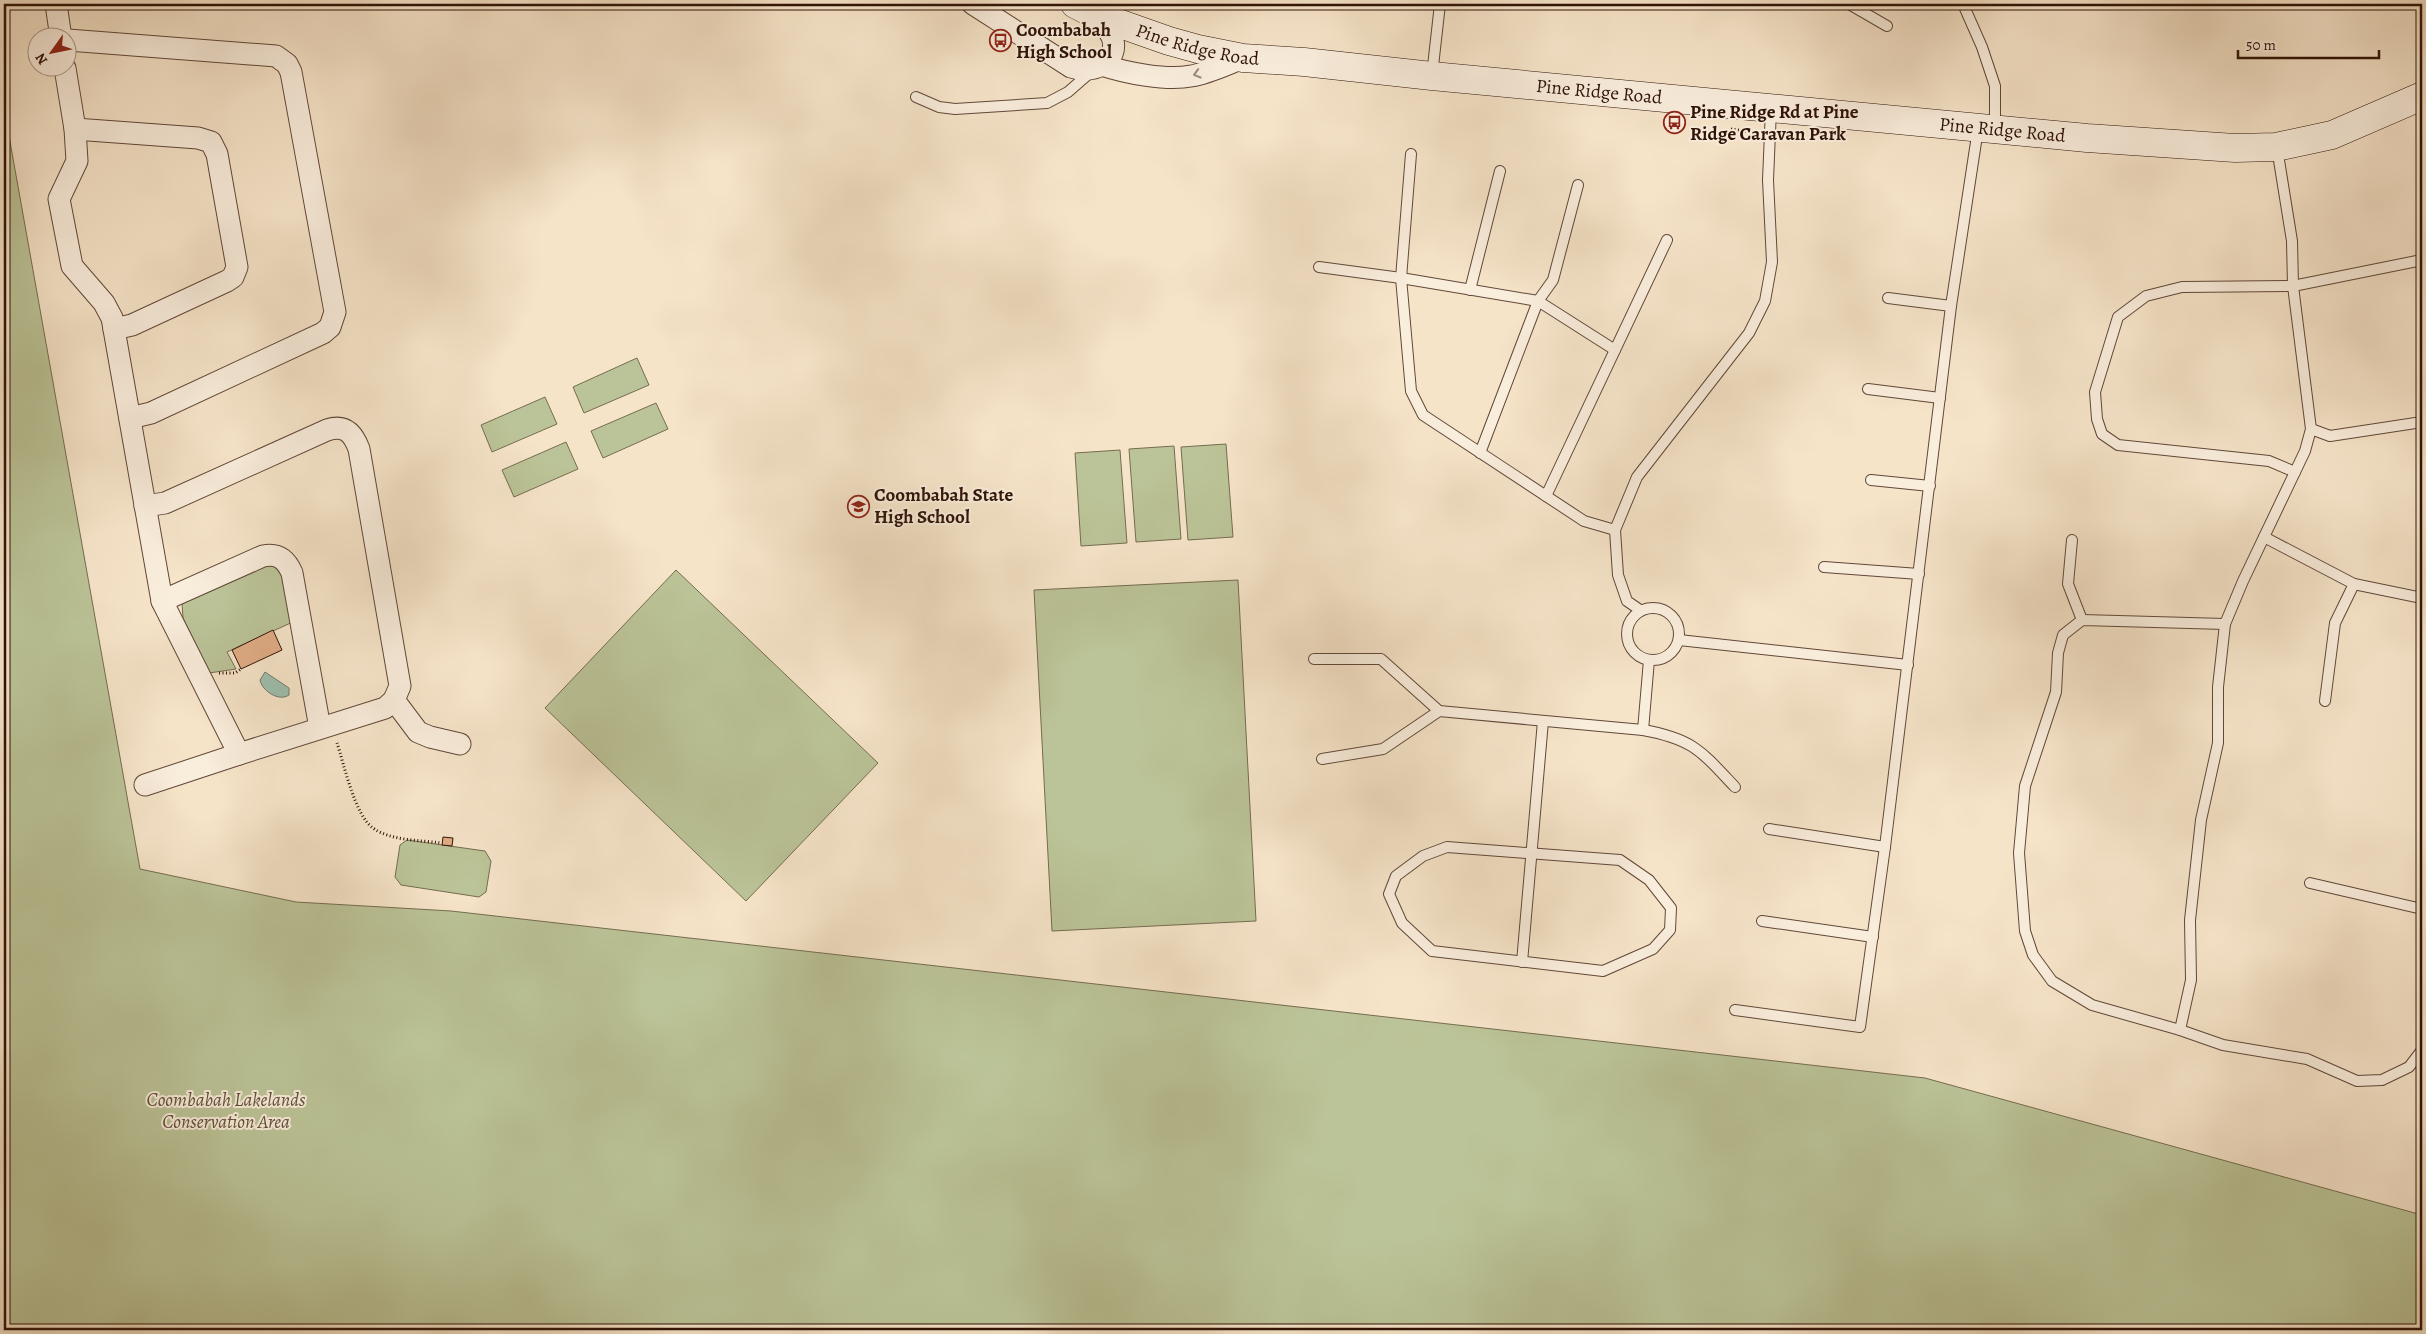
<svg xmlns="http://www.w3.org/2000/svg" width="2426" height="1334" font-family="Alegreya,serif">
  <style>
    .green { fill: #bbc498; stroke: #756c50 }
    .water { fill: #9ebfb0; stroke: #727a6c }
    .building { fill: #e1ad87; stroke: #2f1307 }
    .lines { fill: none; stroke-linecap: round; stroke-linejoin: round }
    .lane-casing { stroke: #614738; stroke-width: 12 }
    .street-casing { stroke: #614738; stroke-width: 23 }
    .secondary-casing { stroke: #2f1307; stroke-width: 29 }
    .path { stroke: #2f1307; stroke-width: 3; stroke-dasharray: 1 2.5; stroke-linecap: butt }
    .lane { stroke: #f9eddc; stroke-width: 10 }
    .street { stroke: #f9eddc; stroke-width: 21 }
    .secondary { stroke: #f9eddc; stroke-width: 28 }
    .oneway { stroke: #9e8b7c }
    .labels { text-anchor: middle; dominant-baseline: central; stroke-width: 4; stroke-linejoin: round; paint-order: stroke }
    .poi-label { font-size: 19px; font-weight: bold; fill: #2f1307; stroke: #f9eddc; text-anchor: start }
    .street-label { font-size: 19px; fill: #2f1307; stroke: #f9eddc }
    .park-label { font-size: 19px; font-style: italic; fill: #60513a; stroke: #f9eddc }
  </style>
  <rect width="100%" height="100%" fill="#f6e4c9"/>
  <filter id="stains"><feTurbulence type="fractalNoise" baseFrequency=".004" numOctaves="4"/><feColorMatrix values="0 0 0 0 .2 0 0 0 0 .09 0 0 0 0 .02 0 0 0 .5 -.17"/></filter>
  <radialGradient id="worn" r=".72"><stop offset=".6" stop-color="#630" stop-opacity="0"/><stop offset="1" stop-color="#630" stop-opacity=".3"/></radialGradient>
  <!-- green -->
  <g class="green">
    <path d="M4,108L140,869L296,902L451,911L1925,1078L2422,1215V1330H4Z"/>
    <path d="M637,358L649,385L584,413L573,387Z"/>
    <path d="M545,397L557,424L492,452L481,425Z"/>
    <path d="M656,403L668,429L603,458L591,431Z"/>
    <path d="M566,442L578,469L514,497L502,470Z"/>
    <path d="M1226,444L1233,537L1188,540L1181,447Z"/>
    <path d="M1174,446L1181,539L1136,542L1129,449Z"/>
    <path d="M1120,450L1127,543L1081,546L1075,453Z"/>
    <path d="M264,561L280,565L295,621L227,652L236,669L209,673L183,618L182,603Z"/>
    <path d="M676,570L878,763L746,901L545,708Z"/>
    <path d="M1238,580L1256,921L1052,931L1034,590Z"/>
    <path d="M407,840L485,851L491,861L486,892L479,897L401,885L395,877L400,845Z"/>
  </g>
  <!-- water -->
  <path class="water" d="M265,672L289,688V695C279,702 262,691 260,680Z"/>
  <!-- building -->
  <g class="building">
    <path d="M273,630L282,650L241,669L232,650Z"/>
    <path d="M443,837L453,838L452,846L442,845Z"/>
  </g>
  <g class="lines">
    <defs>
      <g id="lane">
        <path d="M1849,4L1887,26"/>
        <path d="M1963,4L1982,47L1995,86V129"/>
        <path d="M1432,75L1440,4"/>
        <path d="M916,97L939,107L955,109L1047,103L1068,92L1092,71"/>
        <path d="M1411,154L1401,278L1411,391L1423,415L1584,521L1615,530"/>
        <path d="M1319,267L1401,278L1538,301L1615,350"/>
        <path d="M1470,290L1500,171"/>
        <path d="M1888,298L1951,306"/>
        <path d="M1868,389L1940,398"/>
        <path d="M2311,429L2330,436L2422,422"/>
        <path d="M1480,453L1538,301L1553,280L1578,185"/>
        <path d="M2295,472L2269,461L2118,445L2102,434L2097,419L2095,392L2118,317L2146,296L2182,287L2293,286L2422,260"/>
        <path d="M1871,480L1930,486"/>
        <path d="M1546,496L1667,240"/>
        <path d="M2264,537L2354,584L2422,598"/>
        <path d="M2072,540L2068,584L2082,620"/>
        <path d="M1824,567L1919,574"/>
        <circle cx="1653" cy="634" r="26"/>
        <path d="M1640,610L1627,601L1618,575L1615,530L1637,477L1749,333L1765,301L1772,262L1768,180L1771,109"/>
        <path d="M2225,624L2082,620L2063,635L2058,653L2056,692L2025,786L2019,853L2025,931L2033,955L2052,981L2092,1005L2180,1030L2223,1045L2307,1059L2357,1081L2382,1080L2409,1067L2422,1050"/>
        <path d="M1679,640L1908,665"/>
        <path d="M1314,659H1381L1439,711L1643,730C1693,739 1701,751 1735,787"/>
        <path d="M2325,701L2335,623L2354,584"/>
        <path d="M1643,730L1649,660"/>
        <path d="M1322,759L1383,749L1439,711"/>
        <path d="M1769,829L1885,847"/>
        <path d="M1447,847L1620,860L1649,880L1671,908L1670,930L1653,949L1603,971L1432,951L1402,923L1389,894L1396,876L1423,856Z"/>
        <path d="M2310,883L2422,909"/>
        <path d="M1762,921L1873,937"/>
        <path d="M1522,962L1543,721"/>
        <path d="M1735,1010L1860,1027L1885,847L1951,306L1978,129"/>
        <path d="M2180,1030L2191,980L2190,920L2201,820L2218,743V687L2225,624L2243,581L2305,451L2311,429L2293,286L2292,241L2277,148"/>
      </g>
      <g id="street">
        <path d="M56,4L61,38"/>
        <path d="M973,4L1071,67C1091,74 1118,64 1113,40C1111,32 1102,22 1098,16"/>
        <path d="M68,40L276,56L287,64L291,72L335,312L330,327L323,333L151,413L130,418"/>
        <path d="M1102,65C1126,73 1167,81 1191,76C1209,73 1227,64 1243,58"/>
        <path d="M65,68L75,129L77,161L59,199L72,266L104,303L112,318L162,601L239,754L385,708L394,700L418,732L430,737L460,744"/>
        <path d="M75,129L198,138L211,142L217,154L237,267L233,277L227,281L132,325L114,329"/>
        <path d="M145,506L165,503L327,430C345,424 353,433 359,449L400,686L394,700"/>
        <path d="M162,601L263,556C278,553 286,559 292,573L320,728"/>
        <path d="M145,785L239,754"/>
      </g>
      <g id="secondary">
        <path id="s1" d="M1075,4L1098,16L1169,41L1198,49L1243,58L1304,62L1432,76L2087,138L2235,148L2276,147L2332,135L2422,96"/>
      </g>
    </defs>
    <!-- lane casing -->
    <use href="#lane" class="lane-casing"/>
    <!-- street casing -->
    <use href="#street" class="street-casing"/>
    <!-- secondary casing -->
    <use href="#secondary" class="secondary-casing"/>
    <!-- path -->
    <g class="path">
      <path d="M1731,129L1757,133"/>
      <path d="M219,673H235L241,669"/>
      <path d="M337,743C344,764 355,816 373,828C391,841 420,840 441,843"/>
    </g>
    <!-- lane -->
    <use href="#lane" class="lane"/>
    <!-- street -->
    <use href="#street" class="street"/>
    <!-- secondary -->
    <use href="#secondary" class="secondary"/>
  </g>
  <!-- one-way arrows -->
  <defs><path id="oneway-chevron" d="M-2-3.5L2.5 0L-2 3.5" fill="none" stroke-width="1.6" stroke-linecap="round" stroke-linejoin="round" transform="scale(1.25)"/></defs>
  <use class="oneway" href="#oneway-chevron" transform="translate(1197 74) rotate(164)"/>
  <!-- icons -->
  <defs>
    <symbol id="bus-ring" viewBox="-11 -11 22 22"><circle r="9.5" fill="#f9eddc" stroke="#8f2418" stroke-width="1.5"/><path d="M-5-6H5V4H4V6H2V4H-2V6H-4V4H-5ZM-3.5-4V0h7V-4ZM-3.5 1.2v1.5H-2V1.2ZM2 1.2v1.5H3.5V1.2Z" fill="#8f2418"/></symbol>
    <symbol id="school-ring" viewBox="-11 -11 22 22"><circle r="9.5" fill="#f9eddc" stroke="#8f2418" stroke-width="1.5"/><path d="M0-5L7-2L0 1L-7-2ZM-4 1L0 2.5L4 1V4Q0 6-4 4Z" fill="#8f2418"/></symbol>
  </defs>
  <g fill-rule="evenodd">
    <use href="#bus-ring" x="988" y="28" width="25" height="25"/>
    <use href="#bus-ring" x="1662" y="110" width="25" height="25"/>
    <use href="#school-ring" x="846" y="494" width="25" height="25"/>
  </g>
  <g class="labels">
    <!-- poi labels -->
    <g class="poi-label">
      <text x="1016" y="30">Coombabah<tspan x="1016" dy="22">High School</tspan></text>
      <text x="1690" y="112">Pine Ridge Rd at Pine<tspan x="1690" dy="22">Ridge Caravan Park</tspan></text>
      <text x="874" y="495">Coombabah State<tspan x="874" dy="22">High School</tspan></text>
    </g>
    <!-- street labels -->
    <g class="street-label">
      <text stroke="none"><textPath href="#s1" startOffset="130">Pine Ridge Road</textPath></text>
      <text stroke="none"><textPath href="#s1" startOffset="535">Pine Ridge Road</textPath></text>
      <text stroke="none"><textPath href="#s1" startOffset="940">Pine Ridge Road</textPath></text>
    </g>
    <!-- park labels -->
    <g class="park-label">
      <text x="226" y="1100">Coombabah Lakelands<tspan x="226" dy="22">Conservation Area</tspan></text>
    </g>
  </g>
  <!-- margin -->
  <rect width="2426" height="1334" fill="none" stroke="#f6e4c9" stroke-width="20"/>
  <rect x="5" y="5" width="2416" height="1324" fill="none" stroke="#2f1307" stroke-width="2.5"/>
  <rect x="10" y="10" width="2406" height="1314" fill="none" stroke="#2f1307"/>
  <!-- north arrow -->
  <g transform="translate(52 52) rotate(237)"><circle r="24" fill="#f9eddc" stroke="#a89687"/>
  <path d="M0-4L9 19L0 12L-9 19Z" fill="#8f2418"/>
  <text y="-8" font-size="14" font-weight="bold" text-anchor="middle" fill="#2f1307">N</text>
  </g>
  <!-- scale -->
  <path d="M2238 50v8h141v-8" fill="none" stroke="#2f1307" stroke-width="2.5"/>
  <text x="2246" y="50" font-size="15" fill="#2f1307" stroke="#f9eddc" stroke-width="4" paint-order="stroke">50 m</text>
  <rect width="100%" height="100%" filter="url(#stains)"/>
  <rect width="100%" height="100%" fill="url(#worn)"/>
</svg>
